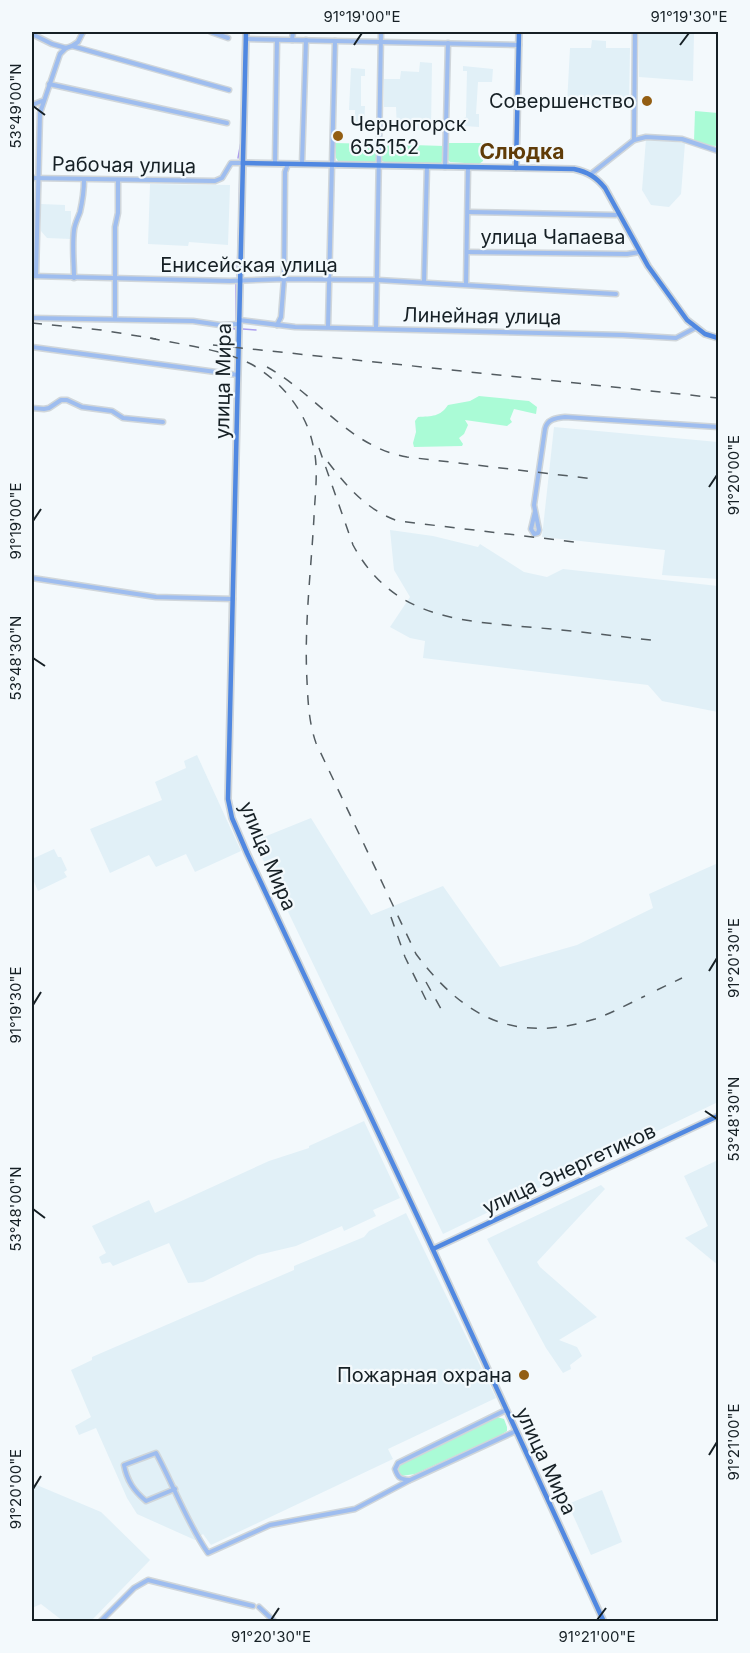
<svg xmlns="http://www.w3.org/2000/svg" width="750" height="1653" font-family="Inter,sans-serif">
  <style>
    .built { fill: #e1f0f7 }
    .green { fill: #aafbd6 }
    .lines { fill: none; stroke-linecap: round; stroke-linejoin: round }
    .stream { stroke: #ac9fee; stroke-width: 1.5 }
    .minor-casing { stroke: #d0d6da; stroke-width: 7 }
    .major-casing { stroke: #d0d6da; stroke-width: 8 }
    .minor { stroke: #9ebdef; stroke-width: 4 }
    .major { stroke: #5088e1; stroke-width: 4.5 }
    .rail { stroke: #535c61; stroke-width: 1.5; stroke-dasharray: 10 10; stroke-linecap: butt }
    .ticks { fill: none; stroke: #162025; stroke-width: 2 }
    .poi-dot { fill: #935e13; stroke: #f3f9fc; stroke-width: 2 }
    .labels { text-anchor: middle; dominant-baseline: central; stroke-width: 4.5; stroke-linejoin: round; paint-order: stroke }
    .poi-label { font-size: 20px; fill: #162025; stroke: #f3f9fc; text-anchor: end }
    .street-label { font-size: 20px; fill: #162025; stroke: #f3f9fc }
    .neighbourhood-label { font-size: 21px; font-weight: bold; fill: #603c08; stroke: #f3f9fc }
    .neatline { fill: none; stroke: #162025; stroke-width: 2 }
    .ticks-label { font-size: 15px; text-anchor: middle; fill: #162025 }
  </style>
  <rect width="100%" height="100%" fill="#f3f9fc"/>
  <!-- built -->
  <g class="built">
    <path d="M639,32L694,33L693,81L639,77Z"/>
    <path d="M592,40L606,41V48H630L629,104H567L570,48H591Z"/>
    <path d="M420,62L432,63L431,130L397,129L396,107H384V79H400L401,71L419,72Z"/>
    <path d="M463,66L493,69L492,82H478L476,114H479V127L464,126V118L466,117L467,71H463Z"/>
    <path d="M351,68L365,69V76H361V106H365L364,126H355V110H349Z"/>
    <path d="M646,139L685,143L681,194L669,207L651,205L642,190Z"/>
    <path d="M150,184L230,185L228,245L189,242L188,246L148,244Z"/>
    <path d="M41,204L65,205V211H71V239L47,238L41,231Z"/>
    <path d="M554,427L718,442V579L662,575L665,550L542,537Z"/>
    <path d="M390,530L433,536L478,547L480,544L524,572L547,577L563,569L718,586V712L662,701L648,685L423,658L425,641L410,638L390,627L410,597L394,570Z"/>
    <path d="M197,755L241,851L195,872L186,854L156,867L149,855L110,873L90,829L162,800L155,782L186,768L184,761Z"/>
    <path d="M311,818L371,915L443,886L500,967L577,945L653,908L649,894L718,863V1102L443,1234L254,841Z"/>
    <path d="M54,849L58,857H61L67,870L64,872L67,877L38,891L32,877V859Z"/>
    <path d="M364,1121L400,1198L373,1210L376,1216L344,1231L342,1226L296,1246L258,1255L203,1282L188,1283L169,1243L113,1266L110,1262L102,1264L99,1257L106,1253L92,1226L149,1200L155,1213L269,1161L309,1148V1146Z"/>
    <path d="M718,1160V1265L685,1238L708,1226L684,1176Z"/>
    <path d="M601,1185L605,1189L537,1262L540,1267L597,1317L559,1340L577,1347L582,1356L570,1365L571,1369L563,1373L546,1348L487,1239Z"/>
    <path d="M406,1213L496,1398L388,1449L393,1459L211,1545L203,1534L195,1540L137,1514L127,1498L96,1428L79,1435L75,1426L91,1417L71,1370L92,1360V1357L294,1270V1266L364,1237L369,1231Z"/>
    <path d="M32,1483L101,1512L150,1560L91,1621H63L41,1604L32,1608Z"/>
    <path d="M602,1490L622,1542L591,1555L568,1504Z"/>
  </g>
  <!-- green -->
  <g class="green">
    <path d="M695,111L718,113V146L700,145L694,141Z"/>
    <path d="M335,143L377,144L376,160L375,162L338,161L336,158Z"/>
    <path d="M448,143H484L483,161L479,164L450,162L448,160Z"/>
    <path d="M381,144L444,146L443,158L441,164L384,162L381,160Z"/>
    <path d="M479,396L529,401L537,407L536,414L514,409L510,419L512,422L507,426L465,420L468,425L464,434L459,438L463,444L462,446L414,447L413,443L416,432L415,421L418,417C432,416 440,417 448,405L470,401Z"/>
    <path d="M497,1417L504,1419L507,1427V1431L499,1436L415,1474L401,1476L398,1469L399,1465Z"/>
  </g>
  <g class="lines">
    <!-- stream -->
    <g class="stream">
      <path d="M238,158L241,142L243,32"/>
      <path d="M239,216L240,166"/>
      <path d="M237,275L239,219"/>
      <path d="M236,321V283"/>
      <path d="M222,328L236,329"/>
      <path d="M243,329L256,330"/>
    </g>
    <defs>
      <g id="minor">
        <path d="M211,32L228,38"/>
        <path d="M32,34L52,44L66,48L72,46L229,90"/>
        <path d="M246,39L519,45"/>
        <path d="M292,40L293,32"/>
        <path d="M72,46L78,42L83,32"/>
        <path d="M49,84L227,123"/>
        <path d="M32,105L42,101"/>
        <path d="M634,140L635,32"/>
        <path d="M275,163L277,40"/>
        <path d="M302,164L306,40"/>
        <path d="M445,167L448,43"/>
        <path d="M591,174L634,140L646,137L682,139L718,151"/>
        <path d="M32,178L215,181L222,178L231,163H243"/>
        <path d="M469,212L615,215L619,214"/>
        <path d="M467,252L627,254L640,252"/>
        <path d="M32,276L230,281L284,279L378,280L616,294"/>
        <path d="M36,276L40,113L60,54L66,48"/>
        <path d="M74,278C74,262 72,246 74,230C75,223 78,218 80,212C82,203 84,189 84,180"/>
        <path d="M424,282L427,166"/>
        <path d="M466,284L468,167"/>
        <path d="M32,318L193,321L220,325L239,324"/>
        <path d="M115,319V227L118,213V180"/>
        <path d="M239,320L295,327L623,335L676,338L695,328"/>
        <path d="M277,325L281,317L284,279L285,172L288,164"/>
        <path d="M328,327L335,41"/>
        <path d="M376,328L381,32"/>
        <path d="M32,347L238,375"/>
        <path d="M32,408L44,409L49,408L61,400H67L82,407L112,411L123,418L163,422"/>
        <path d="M535,512L531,529L534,534L538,533L539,530L534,505L545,429C547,419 556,418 565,417L718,427"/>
        <path d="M32,578L156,597L233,599"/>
        <path d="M409,1480C400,1479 398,1478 395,1469L398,1463L506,1410"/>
        <path d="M175,1489L146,1501C134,1491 127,1481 124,1465L156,1453C173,1484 188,1525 208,1553L270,1525L355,1509L410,1480L516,1431"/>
        <path d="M259,1607L275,1622"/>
        <path d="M100,1622L134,1588L148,1580L253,1606"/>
      </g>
      <g id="major">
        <path d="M246,32L228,799L232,818L247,853L429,1241L604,1622"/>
        <path d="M243,163L574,169C588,172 596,177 605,188L648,266L687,320L705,334L718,338"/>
        <path d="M516,168L519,32"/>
        <path d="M433,1249L718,1116"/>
      </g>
    </defs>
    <!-- minor casing -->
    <use href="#minor" class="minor-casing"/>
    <!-- major casing -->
    <use href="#major" class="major-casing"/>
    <!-- minor -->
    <use href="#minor" class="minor"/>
    <!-- major -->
    <use href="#major" class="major"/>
    <!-- rail -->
    <g class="rail">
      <path d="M32,323L101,330L156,339"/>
      <path d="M150,338C183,345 221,349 251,364C281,381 306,411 313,445C319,468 315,493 314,517C311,572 304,626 307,681C308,703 309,723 316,743L416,954C464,1018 515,1044 595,1019C612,1013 628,1004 645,996"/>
      <path d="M213,345L718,398"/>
      <path d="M267,367C316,394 349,447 407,457L595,479"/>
      <path d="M319,448L353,545C394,621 464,621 540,628C577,631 614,636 651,640"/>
      <path d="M328,462C348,488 367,510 398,521L583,543"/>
      <path d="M391,917L405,957L430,1008"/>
      <path d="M426,982L441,1009"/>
      <path d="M657,990L682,978"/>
    </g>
  </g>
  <!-- ticks -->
  <path class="ticks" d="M354,45L362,33M680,45L689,33M33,106L45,115M709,487L717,475M33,521L41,509M33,658L45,666M709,971L717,958M33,1005L41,992M705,1111L717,1119M33,1209L45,1218M709,1455L717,1442M33,1489L41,1476M271,1620L279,1608M597,1620L606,1608"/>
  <!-- markers -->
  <g class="poi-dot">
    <circle cx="647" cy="101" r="6"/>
    <circle cx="338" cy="136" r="6"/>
    <circle cx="524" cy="1375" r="6"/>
  </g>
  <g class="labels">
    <!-- poi labels -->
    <g class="poi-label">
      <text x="635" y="101">Совершенство</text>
      <text x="350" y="124" text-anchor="start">Черногорск<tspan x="350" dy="23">655152</tspan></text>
      <text x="512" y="1375">Пожарная охрана</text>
    </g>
    <!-- street labels -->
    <g class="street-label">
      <text transform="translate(124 165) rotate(1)">Рабочая улица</text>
      <text x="553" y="237">улица Чапаева</text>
      <text x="249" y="265">Енисейская улица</text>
      <text transform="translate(482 316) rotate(1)">Линейная улица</text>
      <text transform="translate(223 381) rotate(-89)">улица Мира</text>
      <text transform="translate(268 856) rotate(67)">улица Мира</text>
      <text transform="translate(569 1169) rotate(-25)">улица Энергетиков</text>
      <text transform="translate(546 1461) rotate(65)">улица Мира</text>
    </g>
    <!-- neighbourhood labels -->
    <g class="neighbourhood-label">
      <text x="522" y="151">Слюдка</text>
    </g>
  </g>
  <!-- border -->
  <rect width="750" height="1653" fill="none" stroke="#f3f9fc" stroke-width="66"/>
  <rect x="33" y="33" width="684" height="1587" class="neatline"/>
  <g class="ticks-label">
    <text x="362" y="22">91°19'00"E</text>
    <text x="689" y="22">91°19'30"E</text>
    <text transform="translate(16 106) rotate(-90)" y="5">53°49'00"N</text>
    <text transform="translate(734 475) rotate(-90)" y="5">91°20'00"E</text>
    <text transform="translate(16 521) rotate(-90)" y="5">91°19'00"E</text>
    <text transform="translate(16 658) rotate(-90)" y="5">53°48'30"N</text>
    <text transform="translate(734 958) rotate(-90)" y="5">91°20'30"E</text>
    <text transform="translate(16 1005) rotate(-90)" y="5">91°19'30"E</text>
    <text transform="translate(734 1119) rotate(-90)" y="5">53°48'30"N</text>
    <text transform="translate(16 1209) rotate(-90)" y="5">53°48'00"N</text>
    <text transform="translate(734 1442) rotate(-90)" y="5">91°21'00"E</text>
    <text transform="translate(16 1489) rotate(-90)" y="5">91°20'00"E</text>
    <text x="271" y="1642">91°20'30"E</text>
    <text x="597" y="1642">91°21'00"E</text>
  </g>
</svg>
